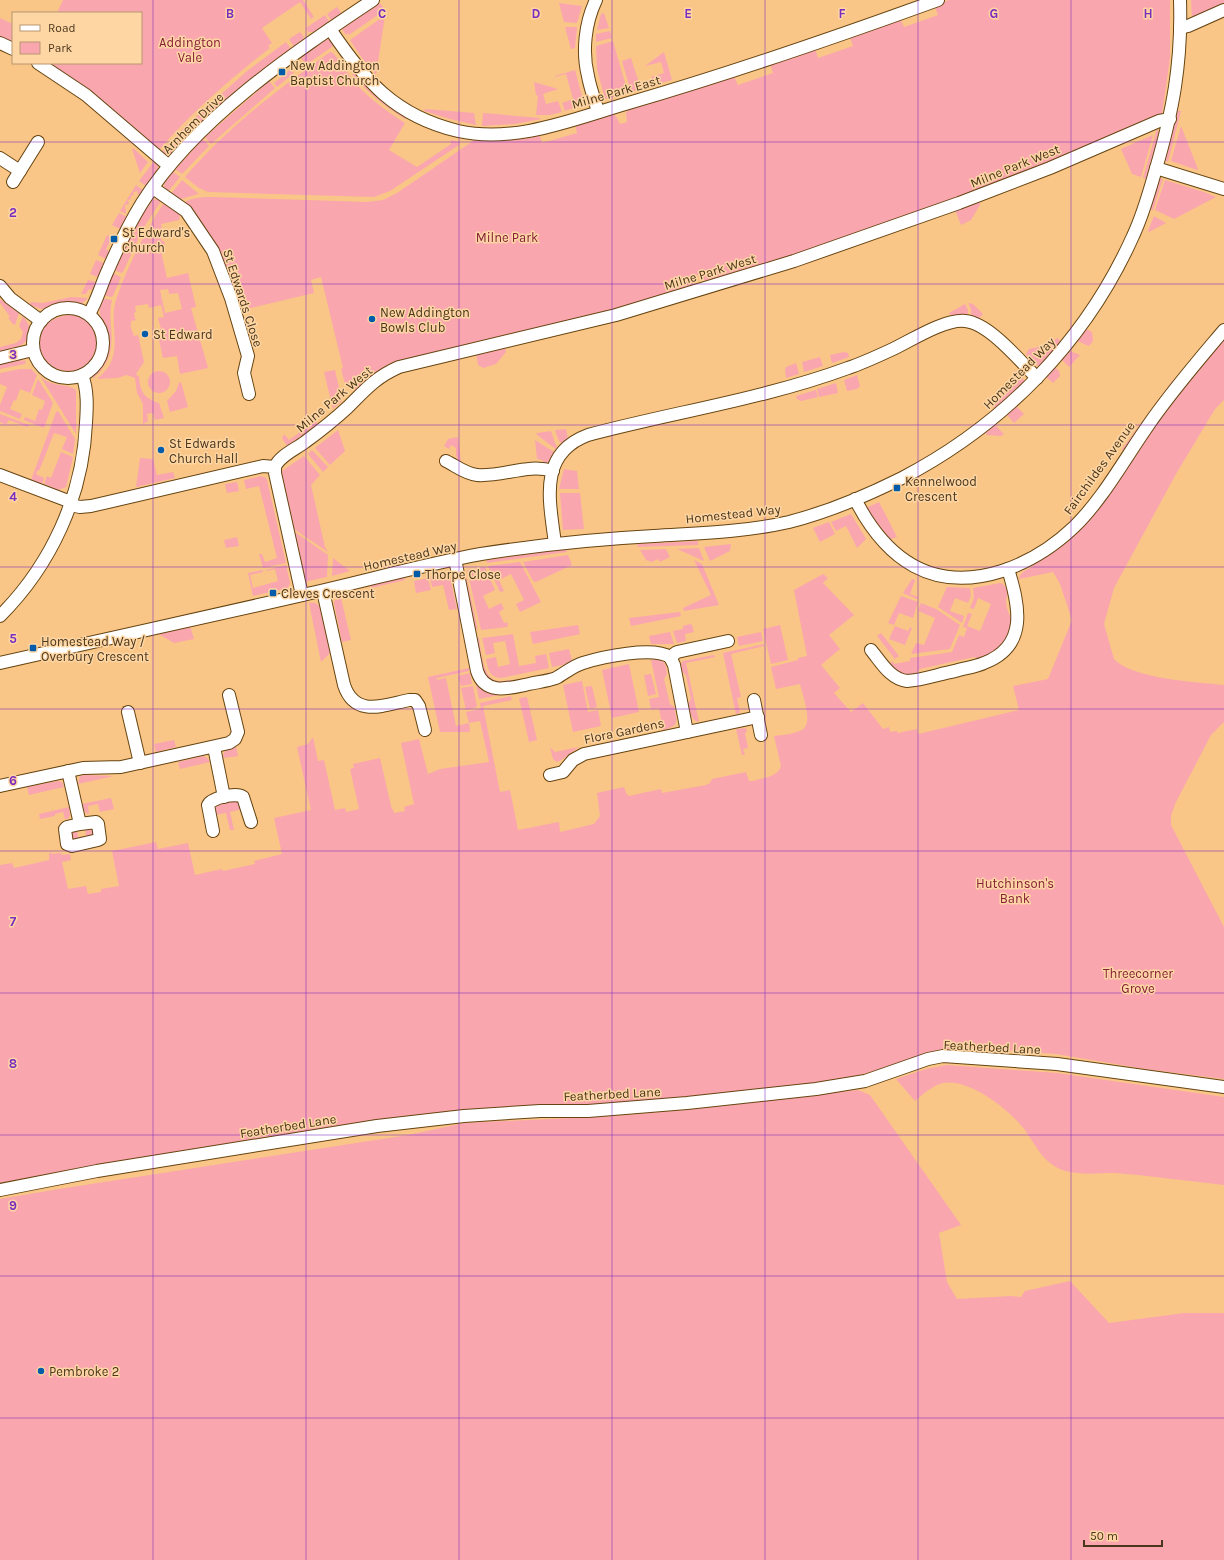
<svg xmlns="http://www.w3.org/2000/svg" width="1224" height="1560" font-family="Karla,sans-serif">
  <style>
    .green { fill: #faa6af; fill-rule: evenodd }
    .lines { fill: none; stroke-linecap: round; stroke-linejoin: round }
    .minor-casing { stroke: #641; stroke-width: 14 }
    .minor { stroke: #fff; stroke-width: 12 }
    .grid { fill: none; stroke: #7b2cbf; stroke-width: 1; stroke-opacity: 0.55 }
    .poi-dot { fill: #005ca9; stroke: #fed6a4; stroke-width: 1.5 }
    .labels { text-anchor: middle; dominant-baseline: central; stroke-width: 3; stroke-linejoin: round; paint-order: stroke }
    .park-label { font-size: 13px; fill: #851e37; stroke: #fed6a4 }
    .poi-label { font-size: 13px; fill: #4a361c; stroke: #fed6a4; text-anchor: start }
    .street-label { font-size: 13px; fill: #4a361c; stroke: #fed6a4 }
    .grid-label { font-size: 13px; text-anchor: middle; font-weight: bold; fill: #7b2cbf; stroke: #fed6a4; stroke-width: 3; stroke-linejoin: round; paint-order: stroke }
  </style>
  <rect width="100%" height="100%" fill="#f9c687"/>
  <!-- green -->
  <g class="green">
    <path d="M63,0H303L314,17L311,19L300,2L262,28L272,43L268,46L270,48C230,79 192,112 159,150L48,63H141V13H57Z"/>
    <path d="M949,0H1170V58L1162,114L1100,143L865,233L708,282L701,278L698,275L694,276L693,286L652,300L449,351L357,390C344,390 344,379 341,369L343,368L321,277L311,280L314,293L242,310L214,243L194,213L184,203C191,197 205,197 214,197L367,202L383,200L397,193L476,139L539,133L542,143L577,133L575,123L611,113L616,116L620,124L627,122L626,113L630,108L734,76L738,85L773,73L770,64L815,48L818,58L853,46L850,37L900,18L904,27L938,15L934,5Z"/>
    <path d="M1191,0H1224V5L1192,20Z"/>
    <path d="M380,3L385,10L349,35L348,33L346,35L342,29Z"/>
    <path d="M559,3L582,6L577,23L564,22Z"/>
    <path d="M337,7L342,14L332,21L327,14Z"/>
    <path d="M604,13L609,28L597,30L601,14Z"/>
    <path d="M325,15L330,23L316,32H308L306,28Z"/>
    <path d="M384,16H385L376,75L362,58L350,40Z"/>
    <path d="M0,18L13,24V44L0,37Z"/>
    <path d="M565,27H577L575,48L571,49Z"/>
    <path d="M610,31L612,38L596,42V34Z"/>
    <path d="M300,32L304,37L303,40L294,47L289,39Z"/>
    <path d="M330,39L336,44L306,65L300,57L325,40Z"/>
    <path d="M613,41L628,93L605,99L597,69L596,46Z"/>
    <path d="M286,42L291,49L271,64L196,129L190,122L247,71Z"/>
    <path d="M330,52L333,53C343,65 351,79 362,90C375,103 390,113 405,123L389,150L417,167L451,144V140L459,142V145L390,191L374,197L208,192L199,188L185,177C227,128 278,89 330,52Z"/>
    <path d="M664,52L672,80L654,85L651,77L664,73L661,62L645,66Z"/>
    <path d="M631,58L639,83L649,80L651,86L631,92L622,61Z"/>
    <path d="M291,69L294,73L277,87L274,83Z"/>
    <path d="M575,70L584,104L565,111L562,103L573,99L566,74L555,77V76Z"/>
    <path d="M354,72L406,116L405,119C384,106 367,92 352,74Z"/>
    <path d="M269,81L275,88L211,144L205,137Z"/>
    <path d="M534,82L558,89L543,94L546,104L558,101L562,112L550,115H536L538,96L536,95Z"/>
    <path d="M425,109L474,113L476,125L450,119L424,111Z"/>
    <path d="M1177,111H1181L1168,162L1165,161Z"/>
    <path d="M483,113L540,118L541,119L515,124L482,126Z"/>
    <path d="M187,124L194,131L174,152L166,155L161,153Z"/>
    <path d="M1181,126L1198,169L1197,170L1171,161Z"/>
    <path d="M1157,129L1160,133L1147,179L1143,178Z"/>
    <path d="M1153,135L1141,177L1132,174L1121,149Z"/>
    <path d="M203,139L209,146L182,174L175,169Z"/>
    <path d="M133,148L148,162L140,173L132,149Z"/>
    <path d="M155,160L158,164V169L146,186L139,181Z"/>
    <path d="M173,172L180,177L167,193C160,185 167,178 173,172Z"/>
    <path d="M1159,178L1163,179L1153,210L1149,209Z"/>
    <path d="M182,180L199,194H198L178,200L170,195Z"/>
    <path d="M1165,180L1204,192L1216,197L1174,219L1155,210Z"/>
    <path d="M136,185L143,190L139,197L137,191L133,192L134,195L131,196V199L128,200L129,204L125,205L126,214L120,211Z"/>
    <path d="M157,199L161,201L144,227L123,272L121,273L114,270L144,211L153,200Z"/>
    <path d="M979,200L980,205L971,220L961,225L955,210Z"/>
    <path d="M163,204H165L180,214L179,220L161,224L163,234L160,235L162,241H164L165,245L160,247L167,278L188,273L196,307L191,308L208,368L180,374L177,356L163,358L157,331L161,329L158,318L164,317L161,305L149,308L148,304L135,306L136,312L134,313L135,319L137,320L131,321V325H130L134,336L138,335L144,362L136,374L139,377C140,392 145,399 159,403L164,418L155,420L153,413L147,414L148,421L143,424V404L137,393L135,378L127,375L117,378L97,379C101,375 106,371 109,366C121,345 109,321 116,300C126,269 145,232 163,204ZM168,289L169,294L178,293L182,309L165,313L160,290Z"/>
    <path d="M119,213L127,217L120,229L112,225Z"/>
    <path d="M1154,216L1166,223L1149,232L1148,231Z"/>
    <path d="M107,235L112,237L106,249L109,251L106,259L98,255Z"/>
    <path d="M96,260L104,263L98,277L90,274Z"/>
    <path d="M112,273L121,277L113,296L111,297L103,295Z"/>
    <path d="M88,280L96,282L92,290L89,289L86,294H81Z"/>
    <path d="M71,297L88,298L80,305L62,304L42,309L29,305L31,302L43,303Z"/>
    <path d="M102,298L112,300C110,309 110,316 111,325C113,349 111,362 93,379C93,372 106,360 107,346C109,325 94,321 102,298Z"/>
    <path d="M0,299L19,313L15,325L13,324L8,318L10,317L0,303Z"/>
    <path d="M968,303L973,304L983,314L978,319L971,316V309Z"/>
    <path d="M965,304L968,310V316L952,317L949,313Z"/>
    <path d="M67,315C73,315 80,315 85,318C103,330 103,366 79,370C37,379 17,325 67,315Z"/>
    <path d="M23,316C42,340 19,348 0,352V347L16,343L21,339L23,332L19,326Z"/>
    <path d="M1086,329L1092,332L1093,341L1089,346L1077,341Z"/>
    <path d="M1057,338L1062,342L1039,367L1026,354L1029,349L1048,345Z"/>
    <path d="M1224,338V400L1215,409L1176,474L1114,588L1104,624L1114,659C1132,679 1197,682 1224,685V722L1211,735L1175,804L1171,816V825L1224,927V1079L1145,1069L1056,1054L976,1048L949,1049L867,1073L829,1082L719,1095L377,1121L114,1162L0,1185V865L12,863L14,868L49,860V854L51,852L52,854L61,853L62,855L70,854L71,860L62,862L68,889L86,886L88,894L101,892V889L119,886L112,851L156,842L158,849L188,843L195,875L222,869L223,871L255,864L254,861L282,854L274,818L311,810L297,747L308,744L313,737L318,761L324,760L335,810L345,808L346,812L359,809L350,769L354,768L353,764L380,758L392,810L393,809L394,813L405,811L404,807L414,804L401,743L419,739L428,774L440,769L489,762L480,721L469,723L470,730L469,732H440L428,677L469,668V671L437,678V680L446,678L456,726L469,723L466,712L481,709L480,703L511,696L512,700L483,706L500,792L510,790L518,830L559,822L560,832L594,824L600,816L597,793L624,787L626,793L629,796L661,789L662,793L706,785L710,783L712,779L746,772L749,781H753C762,778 778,777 781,766L774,736C783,735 794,734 802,730C814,723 802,694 800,684L776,689L771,667L798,660V658L807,656L794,590L823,574L828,578L823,583L854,615L829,635L840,649L821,665L840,688L834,693L851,712L863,703L883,729L889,727L890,732L897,731L898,733L917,729L918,734L1019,710L1013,686L1048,679L1072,620L1060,584L1053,572L1019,579C1021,571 1026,570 1033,567L1032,564L1040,559L1165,411Z"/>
    <path d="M505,346L506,352L496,364L483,368L478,365L476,353Z"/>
    <path d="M1070,351L1080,355L1069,367L1062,360Z"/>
    <path d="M844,352L848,353L849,357L832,363L830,355Z"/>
    <path d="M820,357L823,366L804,372L802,362Z"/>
    <path d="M18,360L26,361L25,364L0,369V364Z"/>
    <path d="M796,363L799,374L786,378L785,370L786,367Z"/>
    <path d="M1055,367L1059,371L1060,376L1053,383L1046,377Z"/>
    <path d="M20,369H31L37,375L30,393L20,389L16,401L14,400L10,409L22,414L20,419L0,411V405L7,387L0,384V373Z"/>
    <path d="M335,370L342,401L333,409L324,372Z"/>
    <path d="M1016,371L1024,380V383L995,409L993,406L1001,396Z"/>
    <circle cx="159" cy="382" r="11"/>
    <path d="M857,375L860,386L857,389L847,391L844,380Z"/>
    <path d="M40,376C52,388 68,383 76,390V434Z"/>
    <path d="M38,379L53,403L44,428L24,420L25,417L35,421L39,409L42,410L45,401L32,395Z"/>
    <path d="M1173,380L1175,382L1124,451L1122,449Z"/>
    <path d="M181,382L188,407L170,412L167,401L176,391L179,383Z"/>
    <path d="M836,383L838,393L819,397L817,389Z"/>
    <path d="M816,390L818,397L801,401L797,399L796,396Z"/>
    <path d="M1016,406L1024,414L1014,423L1007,415Z"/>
    <path d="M58,411L75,439L73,454L62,449L67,437L54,433L39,471L38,470L36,474L44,478L42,484L31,480L56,412Z"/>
    <path d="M0,414L29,425L28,427L9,420L6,425L0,422Z"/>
    <path d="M309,415H311L318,424L287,446L282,438L284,434L289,440L314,422Z"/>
    <path d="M995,425L1004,434L1001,436L987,435L985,433Z"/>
    <path d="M566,429L568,439L562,445L558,439L555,430Z"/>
    <path d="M338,430L345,451L330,465L315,448Z"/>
    <path d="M551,431L555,443L558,449L557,450L536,434L537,433Z"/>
    <path d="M458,437L461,462L459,464L456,455V448L451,445L449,449L444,446L448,439Z"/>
    <path d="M535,440L554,452L555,454L549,463L545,464L542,460L537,459Z"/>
    <path d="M312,450L328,467L323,472L308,454Z"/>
    <path d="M61,452L73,457L66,487L58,490L44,484L47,476L51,478Z"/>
    <path d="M304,456L320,475L311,485L325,547L328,552L291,527L279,473Z"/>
    <path d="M140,458L153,459L157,475L173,472L175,478L136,487Z"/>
    <path d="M564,469L577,471L579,489H559Z"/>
    <path d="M261,476L266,478L267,480L286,563L263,568L259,554H262L265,562L277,558L259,486L246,489L244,480Z"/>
    <path d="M237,482L239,491L227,493L225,484Z"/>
    <path d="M560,493H580L584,529L563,530Z"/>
    <path d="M879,502L897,537L888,540L866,508Z"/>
    <path d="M851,514L866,539L857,548L846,526L836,531L831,522Z"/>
    <path d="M829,522L835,534L820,542L813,528Z"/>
    <path d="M292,530L328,555L327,577L304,582Z"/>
    <path d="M237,537L239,546L226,548L224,540Z"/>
    <path d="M698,541V545L638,547L637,544Z"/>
    <path d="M731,544L730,551L710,561L704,547Z"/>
    <path d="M699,548L704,561L677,549Z"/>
    <path d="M566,549L567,552L487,563V560Z"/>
    <path d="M666,549L670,557L660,562L658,559L652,562L646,560L640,550Z"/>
    <path d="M568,555L572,565L536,582L533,581L523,562Z"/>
    <path d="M333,558L350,571L332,576Z"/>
    <path d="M694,560L702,564L719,605L684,611L683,608L711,595Z"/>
    <path d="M520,562L541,602L520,612L516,604L524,600L511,574L499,580L504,591L500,592L488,566Z"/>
    <path d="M286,565L290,583L288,588L253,596L248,573L263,570V572L250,575L253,588L278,581L275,569L266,571V570Z"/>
    <path d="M485,567L495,590L483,596L489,609L501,603L504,609L499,612L504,623L507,622L508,625L507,627L481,630L467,570Z"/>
    <path d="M462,571H465L478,630L474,627Z"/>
    <path d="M449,573L457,609L449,610L443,585L432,587L430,577Z"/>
    <path d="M404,576L405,580L371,588L370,585Z"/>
    <path d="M428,578L431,590L416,593L414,581Z"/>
    <path d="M912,579L915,580L910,594L918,597L917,599L903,593Z"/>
    <path d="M1000,583L1003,584L1006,588L1008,587C1009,593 1007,595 1006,600C1006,608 1009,616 1014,621C1007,645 1001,648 980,660L974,657L920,669L915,675L902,676L889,664L893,661L894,664L910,661V658L952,652L959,635L964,637L967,628L963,627L968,613L972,614L967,626L980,631L991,604L978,598L974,609L970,608L974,598L973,588Z"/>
    <path d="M947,587L970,588L971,596L968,603L955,598L950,611L964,616L962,623L938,607Z"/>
    <path d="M901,596L918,602L913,618L899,613L894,625L888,623Z"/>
    <path d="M341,598L351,640L342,642L334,603L335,600Z"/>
    <path d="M309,603C312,603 315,602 318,605C323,609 328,645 330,653L321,662Z"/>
    <path d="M921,603L936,609L960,625L950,649L911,654L916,643L924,645L935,618L918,611Z"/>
    <path d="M680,612L681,616L631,626L629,618Z"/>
    <path d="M690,624L692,625L694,632L685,634L686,641L677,643L673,631L683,629V626Z"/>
    <path d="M578,625L580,634L533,644L530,632Z"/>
    <path d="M780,625L788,660L771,664L763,629Z"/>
    <path d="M190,626L194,639L174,643L160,635L159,633Z"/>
    <path d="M895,626L908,631L910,627L912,628L905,645L889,639Z"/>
    <path d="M670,632L674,644H651L649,636Z"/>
    <path d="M761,632L763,641L739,646L737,637Z"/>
    <path d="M881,633L899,656L895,659L877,636Z"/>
    <path d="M513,634L519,666L536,663L535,656L546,654L549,668L501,678C489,677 488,669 486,659L496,657L498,667L510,664L505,641L493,643L495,653L486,655L482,638Z"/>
    <path d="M475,638H479C481,650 483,680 498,681C502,682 507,680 511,680L512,684L497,685L485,677Z"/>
    <path d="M764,644V646L731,654L741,697L737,698L740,713L736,714L723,653Z"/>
    <path d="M569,649L572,660L563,665L552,667L549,653Z"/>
    <path d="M714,655L715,657L686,663L699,722C690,720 690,711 688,703L691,699L686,675L682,672L681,664L683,661Z"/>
    <path d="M657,659C666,661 666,666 667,674L664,679L670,704L674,707C677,721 680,726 663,730L659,708L651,709L649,699L659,697L651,660Z"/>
    <path d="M629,664L639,712L612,718L602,670Z"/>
    <path d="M470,673L472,684L461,686L458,676Z"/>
    <path d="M651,674L656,694L648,696L644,675Z"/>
    <path d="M475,680L500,694V695L479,699Z"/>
    <path d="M582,681L588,712L598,710L601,726L573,732L563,685Z"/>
    <path d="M473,686L477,707L466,710L461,688Z"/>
    <path d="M592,686L597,707L590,709L585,687Z"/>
    <path d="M527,697L537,740L529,742L519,698Z"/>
    <path d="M746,728L747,732L745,733L748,748L743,749L745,755H742L736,729Z"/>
    <path d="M174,740L176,747L156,752L154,744Z"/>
    <path d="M236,746L238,756L223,758C223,750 229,748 236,746Z"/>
    <path d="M550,747L555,752L579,747C574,750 562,761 557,762L553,759Z"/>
    <path d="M203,756L207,758L210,762L180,769L178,762Z"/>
    <path d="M85,775L114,776L78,784L80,776Z"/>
    <path d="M58,781L62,782L64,787L29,795L27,787Z"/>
    <path d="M111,798L114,809L100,812L98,804L88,806L89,814L86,813L84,810L82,804Z"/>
    <path d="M235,800L239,801L243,809L230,812L234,830H230L226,813L214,815V806L216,804Z"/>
    <path d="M69,807L70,815L68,819H65L63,812L55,814V816L40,819L39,814Z"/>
    <path d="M85,827L94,828L93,836L73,840L71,839L70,832L77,829L78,837L86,836Z"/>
    <path d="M947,1065L1057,1073L1224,1097V1185C1188,1181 1152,1176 1115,1173C1101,1173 1084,1175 1070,1172C1040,1166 1036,1141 1019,1123C1004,1106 967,1078 943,1083C932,1086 923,1094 915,1101L896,1079L926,1069Z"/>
    <path d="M858,1090L870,1095L961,1225L939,1233L947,1282L957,1299L1011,1296L1021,1297L1025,1291L1070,1281L1109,1323L1184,1313H1224V1560H0V1199L59,1189L408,1135L464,1123L614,1116L686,1110Z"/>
  </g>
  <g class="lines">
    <defs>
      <g id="minor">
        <path d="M596,0C585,23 582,52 588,76C590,88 595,100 598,112"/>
        <path d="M1180,28L1188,26L1224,10"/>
        <path d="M330,29C365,81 395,116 458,131C517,144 576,118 632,102C735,72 836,37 938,0"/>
        <path d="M0,43L13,49"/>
        <path d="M38,63L86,95L169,166"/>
        <path d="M0,158L20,171"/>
        <path d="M1156,168L1224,189"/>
        <path d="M13,182L38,142"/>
        <path d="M153,188L186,211L213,251L231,298L248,356L244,373L249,394"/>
        <path d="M0,286L10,298L41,321"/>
        <circle cx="68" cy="343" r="35"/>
        <path d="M89,314C97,301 101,285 108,270C118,247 129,224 142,203C195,119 292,54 373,0"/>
        <path d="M0,358L33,350"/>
        <path d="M446,461C456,466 466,474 477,475C503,477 528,463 553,471"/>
        <path d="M275,467C279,456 296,449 305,442C320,431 335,419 348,407C365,390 376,377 399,367L616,315L794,261L959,203L1050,168L1159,121L1170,119"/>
        <path d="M0,475L71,502"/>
        <path d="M855,499C886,560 933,593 1002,571C1029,562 1053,547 1074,527C1102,500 1124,460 1147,427C1170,393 1197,362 1224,330"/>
        <path d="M70,505L80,507L91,506L263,466L275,467V473L302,595"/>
        <path d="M555,544C550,502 537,454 588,435C674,412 764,399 848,368C863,363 878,356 893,349C912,340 944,319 965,321C989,323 1020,361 1037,378"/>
        <path d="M455,559L477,671C485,696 510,688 529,684C538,682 548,681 556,678C565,673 573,666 583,663C602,657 653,646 670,657L677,652L728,641"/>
        <path d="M323,591L344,685C355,718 384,705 409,700H415L419,706L425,730"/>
        <path d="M0,616C51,565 83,496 86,423C87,408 88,390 82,375"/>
        <path d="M871,650C881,662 890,679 907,681C923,680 939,674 955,671C965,668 975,667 984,663C1029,646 1019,605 1008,569"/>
        <path d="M670,657L674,665L687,732"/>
        <path d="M0,663C101,640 202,618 303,595C362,582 421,565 481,554C538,545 596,539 654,536C699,533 745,532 789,522C828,512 866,496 902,478C1004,425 1086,341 1133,236C1143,215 1149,193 1155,172C1173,111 1182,63 1180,0"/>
        <path d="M754,700L761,735"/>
        <path d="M128,712L140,763"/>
        <path d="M214,747L224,797"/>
        <path d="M68,771L80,824L67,827L65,829L67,844L72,846L98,840L100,839L98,824L96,822L80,824"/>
        <path d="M550,775L563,772L573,760L584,754L758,717"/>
        <path d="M0,786L83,768L121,767L229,743L235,739L238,732L229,695"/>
        <path d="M213,831L208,805C211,798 236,792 243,797L251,822"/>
        <path d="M0,1190L97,1171L377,1126L464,1116L540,1111H588L687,1103L816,1089L865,1081L928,1059L943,1056L1057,1064L1224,1087"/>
      </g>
    </defs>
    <!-- minor casing -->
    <use href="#minor" class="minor-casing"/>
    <!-- minor -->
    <use href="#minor" class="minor"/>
  </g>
  <!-- grid -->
  <path class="grid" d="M153,0V1560M306,0V1560M459,0V1560M612,0V1560M765,0V1560M918,0V1560M1071,0V1560M0,142H1224M0,284H1224M0,425H1224M0,567H1224M0,709H1224M0,851H1224M0,993H1224M0,1135H1224M0,1276H1224M0,1418H1224"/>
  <!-- markers -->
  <g class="poi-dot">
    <rect x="278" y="68" width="8" height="8" rx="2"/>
    <rect x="110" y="235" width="8" height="8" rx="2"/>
    <circle cx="372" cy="319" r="4"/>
    <circle cx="145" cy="334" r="4"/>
    <circle cx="161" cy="450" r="4"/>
    <rect x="893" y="484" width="8" height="8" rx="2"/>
    <rect x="413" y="570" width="8" height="8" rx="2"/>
    <rect x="269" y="589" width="8" height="8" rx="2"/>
    <rect x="29" y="644" width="8" height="8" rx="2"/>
    <circle cx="41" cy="1371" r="4"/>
  </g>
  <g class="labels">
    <!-- park labels -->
    <g class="park-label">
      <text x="190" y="42">Addington<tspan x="190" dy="15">Vale</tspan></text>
      <text x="507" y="237">Milne Park</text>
      <text x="1015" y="883">Hutchinson's<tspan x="1015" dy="15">Bank</tspan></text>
      <text x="1138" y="973">Threecorner<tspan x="1138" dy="15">Grove</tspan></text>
    </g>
    <!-- poi labels -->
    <g class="poi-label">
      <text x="290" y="65">New Addington<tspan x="290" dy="15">Baptist Church</tspan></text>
      <text x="122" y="232">St Edward's<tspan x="122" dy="15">Church</tspan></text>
      <text x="380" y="312">New Addington<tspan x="380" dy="15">Bowls Club</tspan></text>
      <text x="153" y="334">St Edward</text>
      <text x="169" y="443">St Edwards<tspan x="169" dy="15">Church Hall</tspan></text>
      <text x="905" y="481">Kennelwood<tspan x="905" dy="15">Crescent</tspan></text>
      <text x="425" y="574">Thorpe Close</text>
      <text x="281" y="593">Cleves Crescent</text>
      <text x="41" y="641">Homestead Way /<tspan x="41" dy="15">Overbury Crescent</tspan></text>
      <text x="49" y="1371">Pembroke 2</text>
    </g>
    <!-- street labels -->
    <g class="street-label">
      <text transform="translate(616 92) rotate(-16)">Milne Park East</text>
      <text transform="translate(193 123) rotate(-45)">Arnhem Drive</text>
      <text transform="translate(1015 166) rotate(-22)">Milne Park West</text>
      <text transform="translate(710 272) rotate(-17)">Milne Park West</text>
      <text transform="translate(243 298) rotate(72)">St Edwards Close</text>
      <text transform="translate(1019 373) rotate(-45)">Homestead Way</text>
      <text transform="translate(334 399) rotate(-40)">Milne Park West</text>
      <text transform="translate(1099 468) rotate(-54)">Fairchildes Avenue</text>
      <text transform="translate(733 514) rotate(-6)">Homestead Way</text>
      <text transform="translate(410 556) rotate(-13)">Homestead Way</text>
      <text transform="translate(624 731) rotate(-12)">Flora Gardens</text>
      <text transform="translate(992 1047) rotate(3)">Featherbed Lane</text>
      <text transform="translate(612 1094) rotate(-3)">Featherbed Lane</text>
      <text transform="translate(288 1126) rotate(-9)">Featherbed Lane</text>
    </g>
  </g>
  <g class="grid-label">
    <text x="230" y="18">B</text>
    <text x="382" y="18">C</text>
    <text x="536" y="18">D</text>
    <text x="688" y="18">E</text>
    <text x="842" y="18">F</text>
    <text x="994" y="18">G</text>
    <text x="1148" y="18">H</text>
    <text x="13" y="217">2</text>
    <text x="13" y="359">3</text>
    <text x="13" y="501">4</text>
    <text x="13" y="643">5</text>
    <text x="13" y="785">6</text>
    <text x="13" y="926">7</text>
    <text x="13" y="1068">8</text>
    <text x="13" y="1210">9</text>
  </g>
  <!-- legend -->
  <rect x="12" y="12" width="130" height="52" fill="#fed6a4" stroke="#b6966e"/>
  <rect x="20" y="25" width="20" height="6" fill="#ffffff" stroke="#b6966e"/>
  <text x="48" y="32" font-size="12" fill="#4a361c">Road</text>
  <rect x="20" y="42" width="20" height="12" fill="#faa6af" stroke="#b6966e"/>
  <text x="48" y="52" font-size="12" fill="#4a361c">Park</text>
  <!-- scale -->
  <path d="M1084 1540v6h78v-6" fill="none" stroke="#4a361c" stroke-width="2"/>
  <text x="1090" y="1540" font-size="12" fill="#4a361c" stroke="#fed6a4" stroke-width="3" paint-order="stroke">50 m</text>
</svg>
